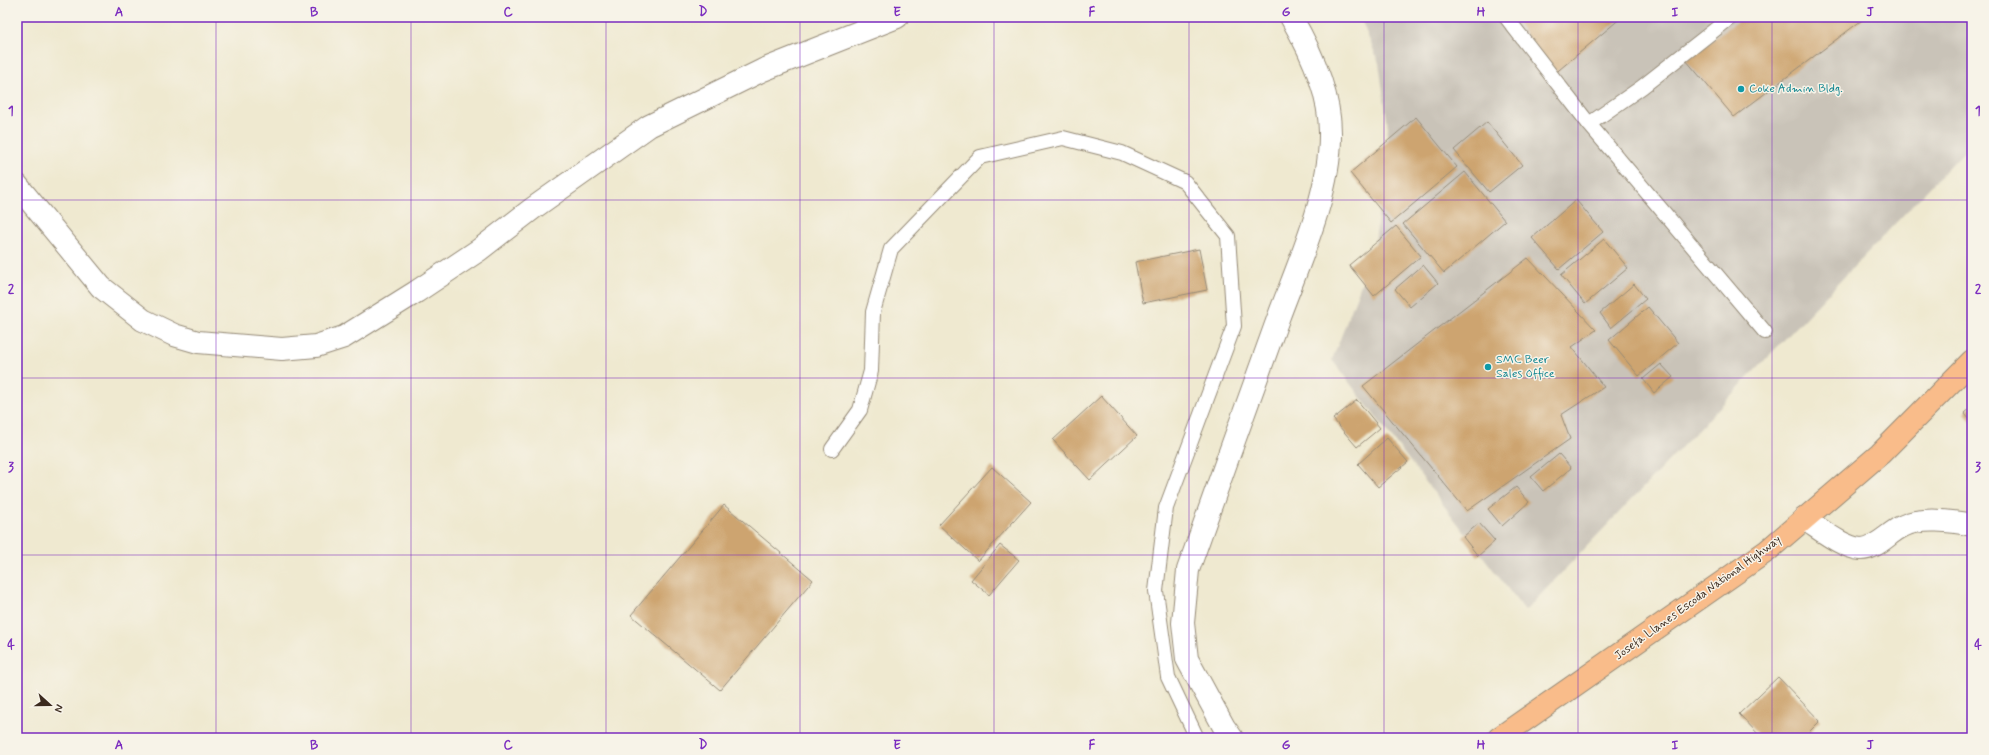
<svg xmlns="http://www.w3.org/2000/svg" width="1989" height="755" font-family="Mynerve,sans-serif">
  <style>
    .industrial { fill: #c9c3b8 }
    .building { fill: #cda470 }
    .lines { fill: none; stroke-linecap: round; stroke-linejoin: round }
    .lane-casing { stroke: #958a77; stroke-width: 16 }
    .street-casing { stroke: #958a77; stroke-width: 24 }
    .primary-casing { stroke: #958a77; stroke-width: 24 }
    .lane { stroke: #fff; stroke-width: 14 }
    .street { stroke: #fff; stroke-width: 22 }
    .primary { stroke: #f9bc8a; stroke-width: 22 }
    .grid { fill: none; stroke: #7b2cbf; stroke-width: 1; stroke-opacity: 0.55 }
    .culture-dot { fill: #0f9aa8; stroke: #f7f3e8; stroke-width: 1.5 }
    .labels { text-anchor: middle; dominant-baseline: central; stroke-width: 3; stroke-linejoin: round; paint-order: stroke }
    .culture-label { font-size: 12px; fill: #0d838f; stroke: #f7f3e8; text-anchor: start }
    .street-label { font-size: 12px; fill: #3b2a1e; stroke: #f7f3e8 }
    .neatline { fill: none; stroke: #7b2cbf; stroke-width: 1.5 }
    .grid-label { font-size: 13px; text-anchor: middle; font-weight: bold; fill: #7b2cbf }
  </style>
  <rect width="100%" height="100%" fill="#f7f3e8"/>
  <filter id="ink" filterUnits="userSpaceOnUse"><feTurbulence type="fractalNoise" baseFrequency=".025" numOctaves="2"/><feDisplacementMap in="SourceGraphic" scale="8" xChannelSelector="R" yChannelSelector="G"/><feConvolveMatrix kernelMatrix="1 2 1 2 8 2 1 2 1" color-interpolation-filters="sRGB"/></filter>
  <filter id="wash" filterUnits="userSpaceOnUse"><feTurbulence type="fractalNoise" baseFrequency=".012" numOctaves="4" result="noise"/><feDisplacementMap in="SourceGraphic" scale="16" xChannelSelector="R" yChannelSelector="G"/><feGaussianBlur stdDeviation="0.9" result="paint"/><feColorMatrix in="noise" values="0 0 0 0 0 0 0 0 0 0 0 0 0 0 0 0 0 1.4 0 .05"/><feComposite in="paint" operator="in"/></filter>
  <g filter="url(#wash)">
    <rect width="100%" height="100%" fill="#efe9d0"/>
    <!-- industrial -->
    <path class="industrial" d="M1360,17H1972V143L1525,611L1332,360L1374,251L1388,127L1379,63Z"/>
    <g id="blocks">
      <!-- building -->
      <g class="building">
        <path d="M1514,17H1622L1553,75Z"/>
        <path d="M1743,17H1866L1734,117L1686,60Z"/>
        <path d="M1416,117L1457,167L1391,223L1350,173Z"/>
        <path d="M1487,122L1522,165L1489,192L1454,150Z"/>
        <path d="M1465,172L1505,221L1444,273L1403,224Z"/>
        <path d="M1576,200L1603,232L1559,269L1532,238Z"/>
        <path d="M1396,226L1421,256L1374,296L1349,265Z"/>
        <path d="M1604,239L1628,268L1585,304L1561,275Z"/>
        <path d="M1199,249L1207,290L1143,303L1135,262Z"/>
        <path d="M1528,258L1596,330L1572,347L1604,387L1561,415L1570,439L1467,511L1363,386Z"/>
        <path d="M1423,265L1438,283L1410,307L1395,289Z"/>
        <path d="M1634,284L1646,299L1611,328L1600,313Z"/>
        <path d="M1648,307L1678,343L1639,376L1609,340Z"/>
        <path d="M1661,364L1673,377L1654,393L1643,379Z"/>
        <path d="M1101,396L1137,436L1090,480L1053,440Z"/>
        <path d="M1357,400L1380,428L1357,447L1333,419Z"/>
        <path d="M1972,406V422L1964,413Z"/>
        <path d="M1387,438L1408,462L1378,487L1358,464Z"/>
        <path d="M1559,454L1571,468L1543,491L1531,477Z"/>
        <path d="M992,467L1031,502L978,561L939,525Z"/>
        <path d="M1516,487L1529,502L1502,526L1488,509Z"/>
        <path d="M724,505L813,580L720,690L631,615Z"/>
        <path d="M1479,523L1495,541L1478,556L1463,537Z"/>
        <path d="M1000,545L1019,560L989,595L971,580Z"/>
        <path d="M1778,677L1820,721L1803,738H1762L1739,714Z"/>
      </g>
    </g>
  </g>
  <g filter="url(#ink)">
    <use href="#blocks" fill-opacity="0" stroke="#958a77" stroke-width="1"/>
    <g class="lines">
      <defs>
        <g id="lane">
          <path d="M1506,17L1589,124L1765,332"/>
          <path d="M1589,124L1642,87L1731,17"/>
          <path d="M832,449L860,410L871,371L873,312L891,249L980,157L1063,138L1122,153L1185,182L1228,236L1234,326L1166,508L1156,591L1168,677L1197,738"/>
        </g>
        <g id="street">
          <path d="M17,185L101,287L143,320L174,335L198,342L282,349L316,346L344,337L416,292L479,250L532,209L649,126L763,70L897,17"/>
          <path d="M1804,519C1819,528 1843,548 1861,549C1877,549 1889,532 1903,526C1920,517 1953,521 1972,525"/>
          <path d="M1232,738L1224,727L1187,659L1183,623L1188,570C1218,485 1248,401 1279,316C1299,262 1330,194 1330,136C1331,95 1312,53 1291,17"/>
        </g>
        <path id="primary" d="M1499,738L1767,551L1880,454L1972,361"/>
      </defs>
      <!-- lane casing -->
      <use href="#lane" class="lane-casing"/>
      <!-- street casing -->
      <use href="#street" class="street-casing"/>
      <!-- primary casing -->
      <use href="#primary" class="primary-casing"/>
      <!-- lane -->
      <use href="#lane" class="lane"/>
      <!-- street -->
      <use href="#street" class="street"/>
      <!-- primary -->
      <use href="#primary" class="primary"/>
    </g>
  </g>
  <!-- grid -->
  <path class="grid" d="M216,17V738M411,17V738M606,17V738M800,17V738M994,17V738M1189,17V738M1384,17V738M1578,17V738M1772,17V738M17,200H1972M17,378H1972M17,555H1972"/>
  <!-- markers -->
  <g class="culture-dot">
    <circle cx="1741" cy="89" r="4"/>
    <circle cx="1488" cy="367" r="4"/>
  </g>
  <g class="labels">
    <!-- culture labels -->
    <g class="culture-label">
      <text x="1749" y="89">Coke Admin Bldg.</text>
      <text x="1496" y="360">SMC Beer<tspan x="1496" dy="14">Sales Office</tspan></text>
    </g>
    <!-- street labels -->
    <g class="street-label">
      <text transform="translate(1698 598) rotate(-36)">Josefa Llanes Escoda National Highway</text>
    </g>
  </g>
  <!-- margin -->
  <rect width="1989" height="755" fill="none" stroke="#f7f3e8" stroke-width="44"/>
  <!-- north arrow -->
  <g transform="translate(50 705) rotate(111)" stroke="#f7f3e8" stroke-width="3" paint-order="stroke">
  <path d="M0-3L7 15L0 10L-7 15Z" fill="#3b2a1e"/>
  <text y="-6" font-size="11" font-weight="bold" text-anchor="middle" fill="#3b2a1e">N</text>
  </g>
  <rect x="22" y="22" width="1945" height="711" class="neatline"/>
  <g class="grid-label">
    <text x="119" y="16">A</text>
    <text x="314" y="16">B</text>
    <text x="508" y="16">C</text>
    <text x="703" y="16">D</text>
    <text x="897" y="16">E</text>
    <text x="1092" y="16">F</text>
    <text x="1286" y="16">G</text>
    <text x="1481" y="16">H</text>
    <text x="1675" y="16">I</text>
    <text x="1870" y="16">J</text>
    <text x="11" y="115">1</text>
    <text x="1978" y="115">1</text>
    <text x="11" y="293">2</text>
    <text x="1978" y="293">2</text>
    <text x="11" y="471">3</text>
    <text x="1978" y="471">3</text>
    <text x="11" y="649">4</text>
    <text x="1978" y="649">4</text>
    <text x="119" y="749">A</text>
    <text x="314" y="749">B</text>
    <text x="508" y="749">C</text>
    <text x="703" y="749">D</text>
    <text x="897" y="749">E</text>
    <text x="1092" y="749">F</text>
    <text x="1286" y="749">G</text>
    <text x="1481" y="749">H</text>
    <text x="1675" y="749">I</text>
    <text x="1870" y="749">J</text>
  </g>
</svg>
